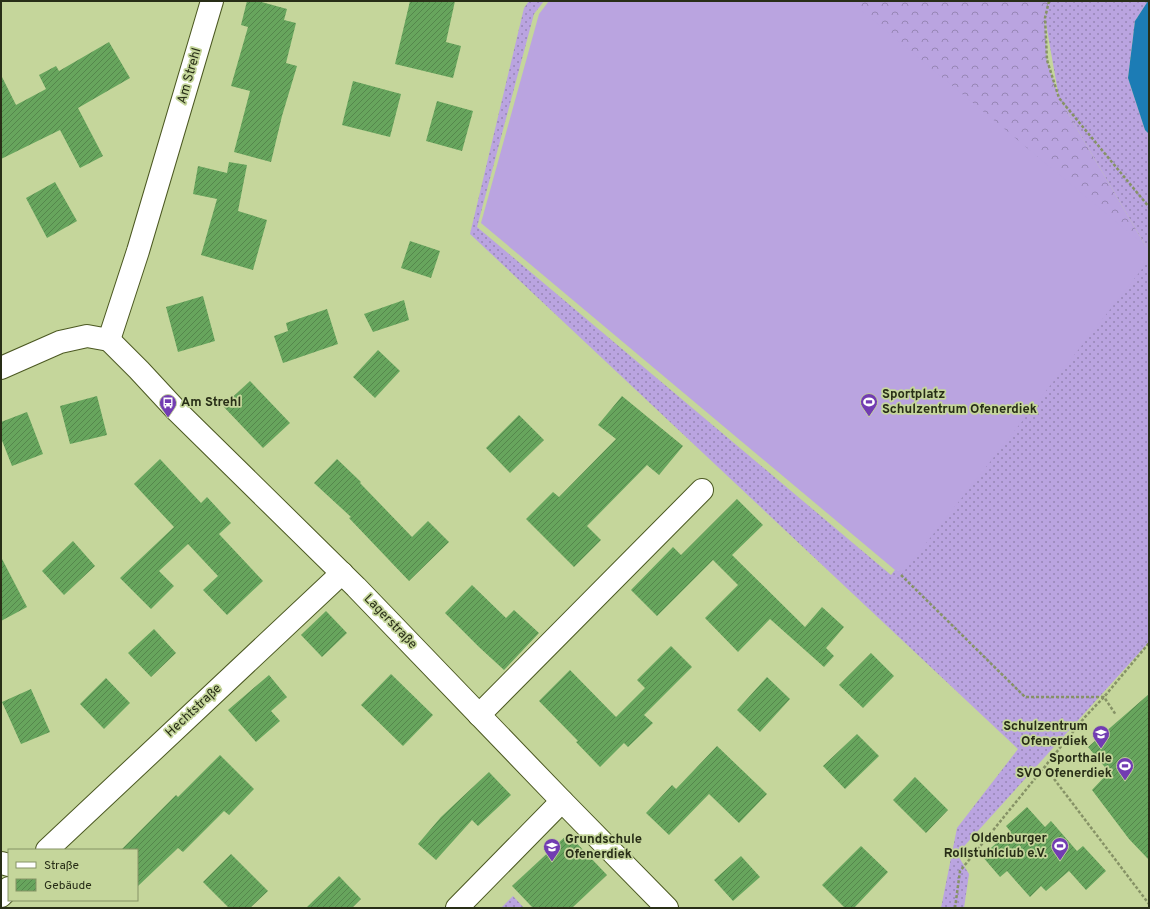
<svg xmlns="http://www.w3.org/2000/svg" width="1150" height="909" font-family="Overpass,sans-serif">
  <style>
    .grass { fill: url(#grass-dots) }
    .forest { fill: url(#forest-crowns) }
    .pitch { fill: #baa4e0 }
    .water { fill: #1c7cb5 }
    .building { fill: url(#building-hatch) }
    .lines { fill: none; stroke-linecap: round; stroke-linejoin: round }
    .minor-casing { stroke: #4b5821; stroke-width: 24 }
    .path { stroke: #869266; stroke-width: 2.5; stroke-dasharray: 3 2; stroke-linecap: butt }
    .minor { stroke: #fff; stroke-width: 22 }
    .labels { text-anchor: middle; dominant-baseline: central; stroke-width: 3.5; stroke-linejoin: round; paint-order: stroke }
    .street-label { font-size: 13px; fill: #282e17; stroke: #c5d69b }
    .poi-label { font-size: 13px; font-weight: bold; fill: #282e17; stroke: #c5d69b; text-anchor: start }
  </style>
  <defs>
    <pattern id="grass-dots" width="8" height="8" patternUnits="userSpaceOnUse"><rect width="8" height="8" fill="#baa4e0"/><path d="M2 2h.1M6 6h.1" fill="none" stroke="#9786b5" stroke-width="1.8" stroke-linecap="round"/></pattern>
    <pattern id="forest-crowns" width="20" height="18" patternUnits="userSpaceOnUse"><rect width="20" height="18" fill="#baa4e0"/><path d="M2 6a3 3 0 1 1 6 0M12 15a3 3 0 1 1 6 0" fill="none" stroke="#9786b5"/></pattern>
    <pattern id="building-hatch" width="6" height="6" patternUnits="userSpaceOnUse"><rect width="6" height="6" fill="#67a55d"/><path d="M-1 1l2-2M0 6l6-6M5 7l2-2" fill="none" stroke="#55874c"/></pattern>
  </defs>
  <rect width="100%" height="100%" fill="#c5d69b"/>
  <!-- grass -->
  <g class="grass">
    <path d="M529,1H544L534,14L477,227L891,575L1148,250L1059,98L1045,18L1049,1H1148L1135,21L1128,78L1145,130L1149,134V642L957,854L969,874L964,908H941L957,828L1018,749L470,234L524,8Z"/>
    <path d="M513,896L524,908H501Z"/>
  </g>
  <!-- forest -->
  <path class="forest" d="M847,1H1049L1045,18L1047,60L1059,98L1148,250Z"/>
  <!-- pitch -->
  <path class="pitch" d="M549,1H850L1149,249V260L901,575L481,223L539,14Z"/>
  <!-- water -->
  <path class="water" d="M1148,1H1149V134L1145,130L1128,78L1135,21Z"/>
  <!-- building -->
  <g class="building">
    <path d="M247,1H258L287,9L284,20L296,23L286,63L297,66L282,116L271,162L234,152L250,91L231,86L248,27L241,25Z"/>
    <path d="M410,1H455L446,42L461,46L453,78L395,64Z"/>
    <path d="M109,42L130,78L78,108L103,156L80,168L60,130L1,159V75L16,105L46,89L39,75L56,66L59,71Z"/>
    <path d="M353,81L401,94L390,137L342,125Z"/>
    <path d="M437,101L473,111L462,151L426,141Z"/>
    <path d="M229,162L247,165L238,211L267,220L253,270L201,255L217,199L193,194L198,166L227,173Z"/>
    <path d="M55,182L77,221L47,238L26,198Z"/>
    <path d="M410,241L440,251L431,278L401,268Z"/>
    <path d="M203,296L215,341L178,352L166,307Z"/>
    <path d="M404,300L409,320L373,332L364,314Z"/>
    <path d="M327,309L338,344L283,363L274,336L288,331L286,323Z"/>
    <path d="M378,350L400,371L375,398L353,377Z"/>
    <path d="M250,381L290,423L263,448L223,406Z"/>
    <path d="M97,396L107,435L70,444L60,406Z"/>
    <path d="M622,396L683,446L659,475L647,465L587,526L601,540L574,567L526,519L553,492L559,497L616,439L598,425Z"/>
    <path d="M27,412L43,454L12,466L1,438V422Z"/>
    <path d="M519,415L544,440L510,473L486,448Z"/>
    <path d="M160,459L201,503L207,497L231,523L219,534L263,581L227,615L203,590L218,576L188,544L159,571L174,586L151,609L120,578L174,527L134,484Z"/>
    <path d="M337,459L361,482L360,483L412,537L428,521L449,542L409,581L349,518L351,517L314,483Z"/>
    <path d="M737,499L763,525L732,555L805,627L822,607L844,627L826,648L834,656L824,667L770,619L738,652L705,618L738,585L713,560L657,616L631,590L673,547L681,555Z"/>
    <path d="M73,541L95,566L64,595L42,571Z"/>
    <path d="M1,557L27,607L1,621Z"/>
    <path d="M472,585L506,618L514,610L539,633L504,670L479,647L445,613Z"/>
    <path d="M326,611L347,633L322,657L301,635Z"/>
    <path d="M154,629L176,653L151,677L128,653Z"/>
    <path d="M671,646L692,667L644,715L653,723L628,747L624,743L600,767L576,742L578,741L539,701L570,670L616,717L645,688L637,680Z"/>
    <path d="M871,653L894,676L863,708L839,685Z"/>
    <path d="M391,674L433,715L403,746L361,705Z"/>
    <path d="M269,675L287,697L271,711L280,721L256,742L228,710Z"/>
    <path d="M767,677L790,699L760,732L737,710Z"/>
    <path d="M106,678L130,703L104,729L80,704Z"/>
    <path d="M31,689L50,732L21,744L2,702Z"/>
    <path d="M1149,694V860L1129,839L1092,790L1109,772L1088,747Z"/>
    <path d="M857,734L879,756L845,789L823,766Z"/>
    <path d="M717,746L767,794L739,823L709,794L669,835L646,813L672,785L676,789Z"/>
    <path d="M220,755L254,789L229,815L224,811L183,852L178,848L137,887V850H121L176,795L178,797Z"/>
    <path d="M489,772L511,795L478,826L472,820L436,860L418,844L441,817Z"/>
    <path d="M915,777L948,810L926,833L893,800Z"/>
    <path d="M1027,807L1045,827L1051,821L1077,851L1083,846L1106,871L1086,890L1069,871L1046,891L1041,886L1030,897L1007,871L1000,877L982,856L1010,831L1006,826Z"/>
    <path d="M568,834L607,875L572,908H533L512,886Z"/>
    <path d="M861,846L888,872L854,908H845L822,885Z"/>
    <path d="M231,854L268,891L250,908H229L203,882Z"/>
    <path d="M741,856L760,877L733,901L714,880Z"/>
    <path d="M339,876L361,899L352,908H306Z"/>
  </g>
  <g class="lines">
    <defs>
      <g id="minor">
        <path d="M109,340L139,370L177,411L356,587L562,801L667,908"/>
        <path d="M109,340L138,251L212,1"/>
        <path d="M1,368L60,342L87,336L109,340"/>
        <path d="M479,715L702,490"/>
        <path d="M47,850L342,573"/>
        <path d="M1,863L9,865"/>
        <path d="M1,896L9,888"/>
        <path d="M457,908L562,801"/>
      </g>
    </defs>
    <!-- minor casing -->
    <use href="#minor" class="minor-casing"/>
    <!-- path -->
    <g class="path">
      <path d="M1049,1L1045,18L1047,60L1059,98L1149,207"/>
      <path d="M901,575L1025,697H1104L1116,715"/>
      <path d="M1045,767L1149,904"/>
      <path d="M955,908L960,871L1085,717L1104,697L1149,643"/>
    </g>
    <!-- minor -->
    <use href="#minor" class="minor"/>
  </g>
  <!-- icons -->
  <defs>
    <symbol id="stadium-pin" viewBox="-11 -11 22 30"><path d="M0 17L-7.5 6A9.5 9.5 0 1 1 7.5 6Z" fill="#723cb2" stroke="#c5d69b"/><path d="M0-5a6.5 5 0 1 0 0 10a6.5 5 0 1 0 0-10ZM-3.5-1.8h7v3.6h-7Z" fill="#fff"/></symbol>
    <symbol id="bus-pin" viewBox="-11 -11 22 30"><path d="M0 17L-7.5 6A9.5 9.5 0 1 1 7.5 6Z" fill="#723cb2" stroke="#c5d69b"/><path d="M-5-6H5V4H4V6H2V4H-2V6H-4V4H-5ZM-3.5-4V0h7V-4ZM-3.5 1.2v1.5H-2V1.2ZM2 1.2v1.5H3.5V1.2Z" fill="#fff"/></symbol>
    <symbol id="school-pin" viewBox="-11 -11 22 30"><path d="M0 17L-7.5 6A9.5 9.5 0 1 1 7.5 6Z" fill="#723cb2" stroke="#c5d69b"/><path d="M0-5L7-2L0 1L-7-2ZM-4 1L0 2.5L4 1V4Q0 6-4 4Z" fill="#fff"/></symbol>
  </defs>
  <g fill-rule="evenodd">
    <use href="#stadium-pin" x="859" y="392" width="20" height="27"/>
    <use href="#bus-pin" x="158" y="393" width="20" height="27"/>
    <use href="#school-pin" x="1091" y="724" width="20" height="27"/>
    <use href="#stadium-pin" x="1115" y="756" width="20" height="27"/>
    <use href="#stadium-pin" x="1050" y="836" width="20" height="27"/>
    <use href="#school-pin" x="542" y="837" width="20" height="27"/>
  </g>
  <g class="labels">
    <!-- street labels -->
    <g class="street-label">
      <text transform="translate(190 76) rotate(-74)">Am Strehl</text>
      <text transform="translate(390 622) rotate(46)">Lagerstraße</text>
      <text transform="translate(194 711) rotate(-43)">Hechtstraße</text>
    </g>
    <!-- poi labels -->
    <g class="poi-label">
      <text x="882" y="395">Sportplatz<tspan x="882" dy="15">Schulzentrum Ofenerdiek</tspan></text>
      <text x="181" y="403">Am Strehl</text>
      <text x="1088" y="727" text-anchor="end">Schulzentrum<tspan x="1088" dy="15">Ofenerdiek</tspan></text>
      <text x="1112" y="759" text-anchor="end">Sporthalle<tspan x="1112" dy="15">SVO Ofenerdiek</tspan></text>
      <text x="1047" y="839" text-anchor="end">Oldenburger<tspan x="1047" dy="15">Rollstuhlclub e.V.</tspan></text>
      <text x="565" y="840">Grundschule<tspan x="565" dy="15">Ofenerdiek</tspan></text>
    </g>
  </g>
  <!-- border -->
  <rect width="1150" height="909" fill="none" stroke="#282e17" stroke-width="4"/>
  <!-- legend -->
  <rect x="8" y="849" width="130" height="52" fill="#c5d69b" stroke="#869366"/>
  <rect x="16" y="862" width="20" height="6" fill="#ffffff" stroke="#869366"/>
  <text x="44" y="869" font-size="12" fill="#282e17">Straße</text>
  <rect x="16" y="879" width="20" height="12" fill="url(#building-hatch)" stroke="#869366"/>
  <text x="44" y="889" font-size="12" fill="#282e17">Gebäude</text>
</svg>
